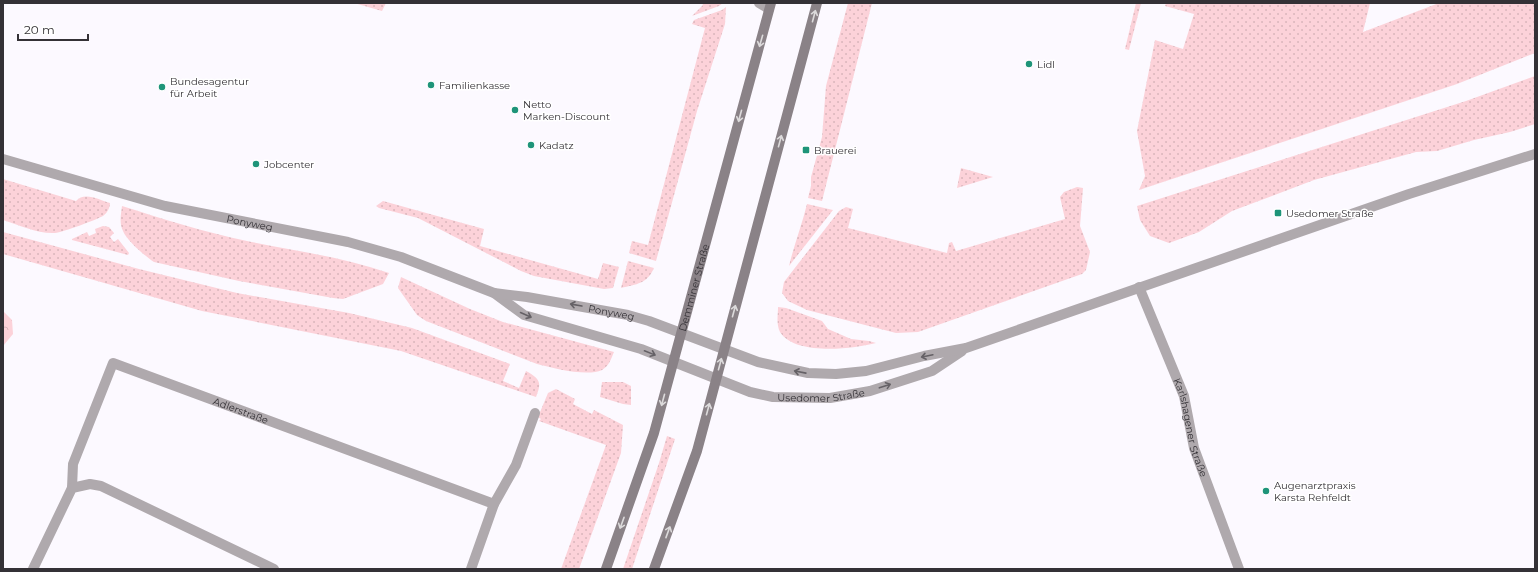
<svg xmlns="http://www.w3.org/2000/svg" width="1538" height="572" font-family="Montserrat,sans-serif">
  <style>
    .grass { fill: url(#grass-dots) }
    .park { fill: url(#park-crowns) }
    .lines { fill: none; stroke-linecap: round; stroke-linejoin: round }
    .minor { stroke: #afa9ad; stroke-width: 10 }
    .secondary { stroke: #8a8287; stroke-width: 10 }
    .oneway { stroke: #dcdadb }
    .oneway2 { stroke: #656166 }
    .poi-dot { fill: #1e9479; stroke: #fff; stroke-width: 1.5 }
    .labels { text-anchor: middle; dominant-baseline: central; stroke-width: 3; stroke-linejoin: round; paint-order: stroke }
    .poi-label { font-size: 10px; fill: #343136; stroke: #fff; text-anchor: start }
    .street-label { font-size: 10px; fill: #343136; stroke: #fff }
  </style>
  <defs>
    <pattern id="grass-dots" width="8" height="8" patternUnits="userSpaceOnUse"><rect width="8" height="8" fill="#fcd2d9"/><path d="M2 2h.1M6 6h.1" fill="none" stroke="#d9b5bb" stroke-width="1.8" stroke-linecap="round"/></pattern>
    <pattern id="park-crowns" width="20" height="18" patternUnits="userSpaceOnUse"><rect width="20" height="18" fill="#fcd2d9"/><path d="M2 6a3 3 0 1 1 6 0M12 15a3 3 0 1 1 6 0" fill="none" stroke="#d9b5bb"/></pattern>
  </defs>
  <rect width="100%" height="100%" fill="#fcf9ff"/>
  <!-- grass -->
  <g class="grass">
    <path d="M354,3H386L382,11Z"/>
    <path d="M702,3H723L719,6L692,16L703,5Z"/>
    <path d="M848,3H872L822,201L808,198L811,186V177L822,137L826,86Z"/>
    <path d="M1136,3H1141L1129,50L1125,49Z"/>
    <path d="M1166,3H1370L1363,32L1439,3H1535V53L1457,84L1139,190L1145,176L1137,131L1155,40L1183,49L1194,14L1165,6Z"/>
    <path d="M726,7L725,24L697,111L656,261L629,253L632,241L648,245L705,28L692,24L694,20L722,10Z"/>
    <path d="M1535,76V124L1510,132L1474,140L1437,151L1416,152L1314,180L1232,211L1199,232L1169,243L1150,236L1140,220L1137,206L1466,101Z"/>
    <path d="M961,168L993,177L957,188Z"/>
    <path d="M3,179L76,201C84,191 100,200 110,203C110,208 107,213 103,216C96,220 63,232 55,233C38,234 19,225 3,220Z"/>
    <path d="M1077,187L1083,188L1080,226L1090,252L1086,270L1082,274L918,332L896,333L807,310L788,301L782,293L784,282L839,211L846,207L853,209L848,228L947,253L949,243L952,242L956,251L1065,219L1060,197L1064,192Z"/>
    <path d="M383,201L484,229L480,246L598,279L603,263L619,267L613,288L604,289L534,276L521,271L418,218L379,208L376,206Z"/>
    <path d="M807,204L833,210L789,266C794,245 802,225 807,204Z"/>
    <path d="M122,206C163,219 204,232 247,241C295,251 343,257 389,273L383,284L343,299L333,298L239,281L154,262C145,256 127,241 123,231C119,223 121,214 122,206Z"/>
    <path d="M103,226L109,227L114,233L110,237L114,242L118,239L129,253L128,255L72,240V239L87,232L89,236L96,233L95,229Z"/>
    <path d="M3,232L139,269L237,293L349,313L412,328L510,364L503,381L519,388L526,371C540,379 542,382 536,397L401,351L202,311L3,254Z"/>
    <path d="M628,261L654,268C647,284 637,284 621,288Z"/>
    <path d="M401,277L470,309L503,322L614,352C611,359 609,366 602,370C587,377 553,368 537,364L426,321L417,315L398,288Z"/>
    <path d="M778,307L786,308L822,321L828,329L851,339L869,341L876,343C853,349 795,356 780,332C776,324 778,315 778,307Z"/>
    <path d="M602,382H623L631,386V405L623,404L600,397Z"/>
    <path d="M556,389L575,399L573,404L592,414L594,410L623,425L621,453L579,569H561L606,445L539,421L541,419L538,417L548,393Z"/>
    <path d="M667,436L675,439L632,569H623L659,463Z"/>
  </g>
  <!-- park -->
  <path class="park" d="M3,311L12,320L13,334L3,346Z"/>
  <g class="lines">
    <!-- minor -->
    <g class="minor">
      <path d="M759,3L769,9"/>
      <path id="s1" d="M3,159L165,206L348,242L401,257L494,293L524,315L641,349L750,392L773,397L830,398L870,391L932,371L962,351"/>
      <path id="s2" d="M1139,287L1184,396L1194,448L1239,569"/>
      <path id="s3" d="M494,293L527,297L628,315L649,321L758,362L808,373L836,374L866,371L924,356L966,348L1409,194L1535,154"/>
      <path id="s4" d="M72,488L73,464L113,363L494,504"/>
      <path d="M33,569L72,488L90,484L101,486L274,569"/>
      <path d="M471,569L494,504L516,465L535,413"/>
    </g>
    <!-- secondary -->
    <g class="secondary">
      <path id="s5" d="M606,569L654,433L771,3"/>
      <path d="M654,569L697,451L817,3"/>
    </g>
  </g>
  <!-- one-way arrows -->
  <defs><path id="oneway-shaft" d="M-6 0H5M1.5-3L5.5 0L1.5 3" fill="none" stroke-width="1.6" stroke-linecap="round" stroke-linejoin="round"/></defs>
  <g class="oneway">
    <use href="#oneway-shaft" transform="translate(814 16) rotate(-75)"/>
    <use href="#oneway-shaft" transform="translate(761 41) rotate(106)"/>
    <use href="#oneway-shaft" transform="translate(740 116) rotate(105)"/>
    <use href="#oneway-shaft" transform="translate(780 141) rotate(-75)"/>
    <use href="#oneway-shaft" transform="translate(734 311) rotate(-75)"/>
    <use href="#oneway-shaft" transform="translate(720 364) rotate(-75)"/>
    <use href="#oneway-shaft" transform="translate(663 400) rotate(105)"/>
    <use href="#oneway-shaft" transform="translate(708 409) rotate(-75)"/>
    <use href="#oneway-shaft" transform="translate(622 523) rotate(110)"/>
    <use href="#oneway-shaft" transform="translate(668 532) rotate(-70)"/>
  </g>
  <g class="oneway2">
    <use href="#oneway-shaft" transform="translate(576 305) rotate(-170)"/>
    <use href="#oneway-shaft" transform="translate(526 315) rotate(24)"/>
    <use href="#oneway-shaft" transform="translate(650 353) rotate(22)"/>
    <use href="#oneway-shaft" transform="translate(927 356) rotate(168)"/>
    <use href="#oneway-shaft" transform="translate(800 372) rotate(-169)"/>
    <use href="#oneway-shaft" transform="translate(885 386) rotate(-18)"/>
  </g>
  <!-- markers -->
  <g class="poi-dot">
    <circle cx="1029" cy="64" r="4"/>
    <circle cx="431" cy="85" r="4"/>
    <circle cx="162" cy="87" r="4"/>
    <circle cx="515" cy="110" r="4"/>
    <circle cx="531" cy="145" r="4"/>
    <rect x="802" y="146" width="8" height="8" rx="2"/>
    <circle cx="256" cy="164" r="4"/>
    <rect x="1274" y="209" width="8" height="8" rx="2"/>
    <circle cx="1266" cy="491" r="4"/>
  </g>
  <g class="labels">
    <!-- poi labels -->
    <g class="poi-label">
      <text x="1037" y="64">Lidl</text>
      <text x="170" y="81">Bundesagentur<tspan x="170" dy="12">für Arbeit</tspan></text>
      <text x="439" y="85">Familienkasse</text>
      <text x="523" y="104">Netto<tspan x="523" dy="12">Marken-Discount</tspan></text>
      <text x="539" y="145">Kadatz</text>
      <text x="814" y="150">Brauerei</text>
      <text x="264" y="164">Jobcenter</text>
      <text x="1286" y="213">Usedomer Straße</text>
      <text x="1274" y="485">Augenarztpraxis<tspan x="1274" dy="12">Karsta Rehfeldt</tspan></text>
    </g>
    <!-- street labels -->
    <g class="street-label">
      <text stroke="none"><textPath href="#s1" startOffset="255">Ponyweg</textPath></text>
      <text stroke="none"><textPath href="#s5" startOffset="295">Demminer Straße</textPath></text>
      <text stroke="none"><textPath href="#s3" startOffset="119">Ponyweg</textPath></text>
      <text stroke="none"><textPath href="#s1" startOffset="858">Usedomer Straße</textPath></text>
      <text stroke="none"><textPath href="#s4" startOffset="269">Adlerstraße</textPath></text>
      <text stroke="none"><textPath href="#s2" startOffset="150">Karlshagener Straße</textPath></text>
    </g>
  </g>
  <!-- border -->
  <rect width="1538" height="572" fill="none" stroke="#343136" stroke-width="8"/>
  <!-- scale -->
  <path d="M18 34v6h70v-6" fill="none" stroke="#343136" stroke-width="2"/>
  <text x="24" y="34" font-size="12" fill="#343136" stroke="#ffffff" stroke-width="3" paint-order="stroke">20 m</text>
</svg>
